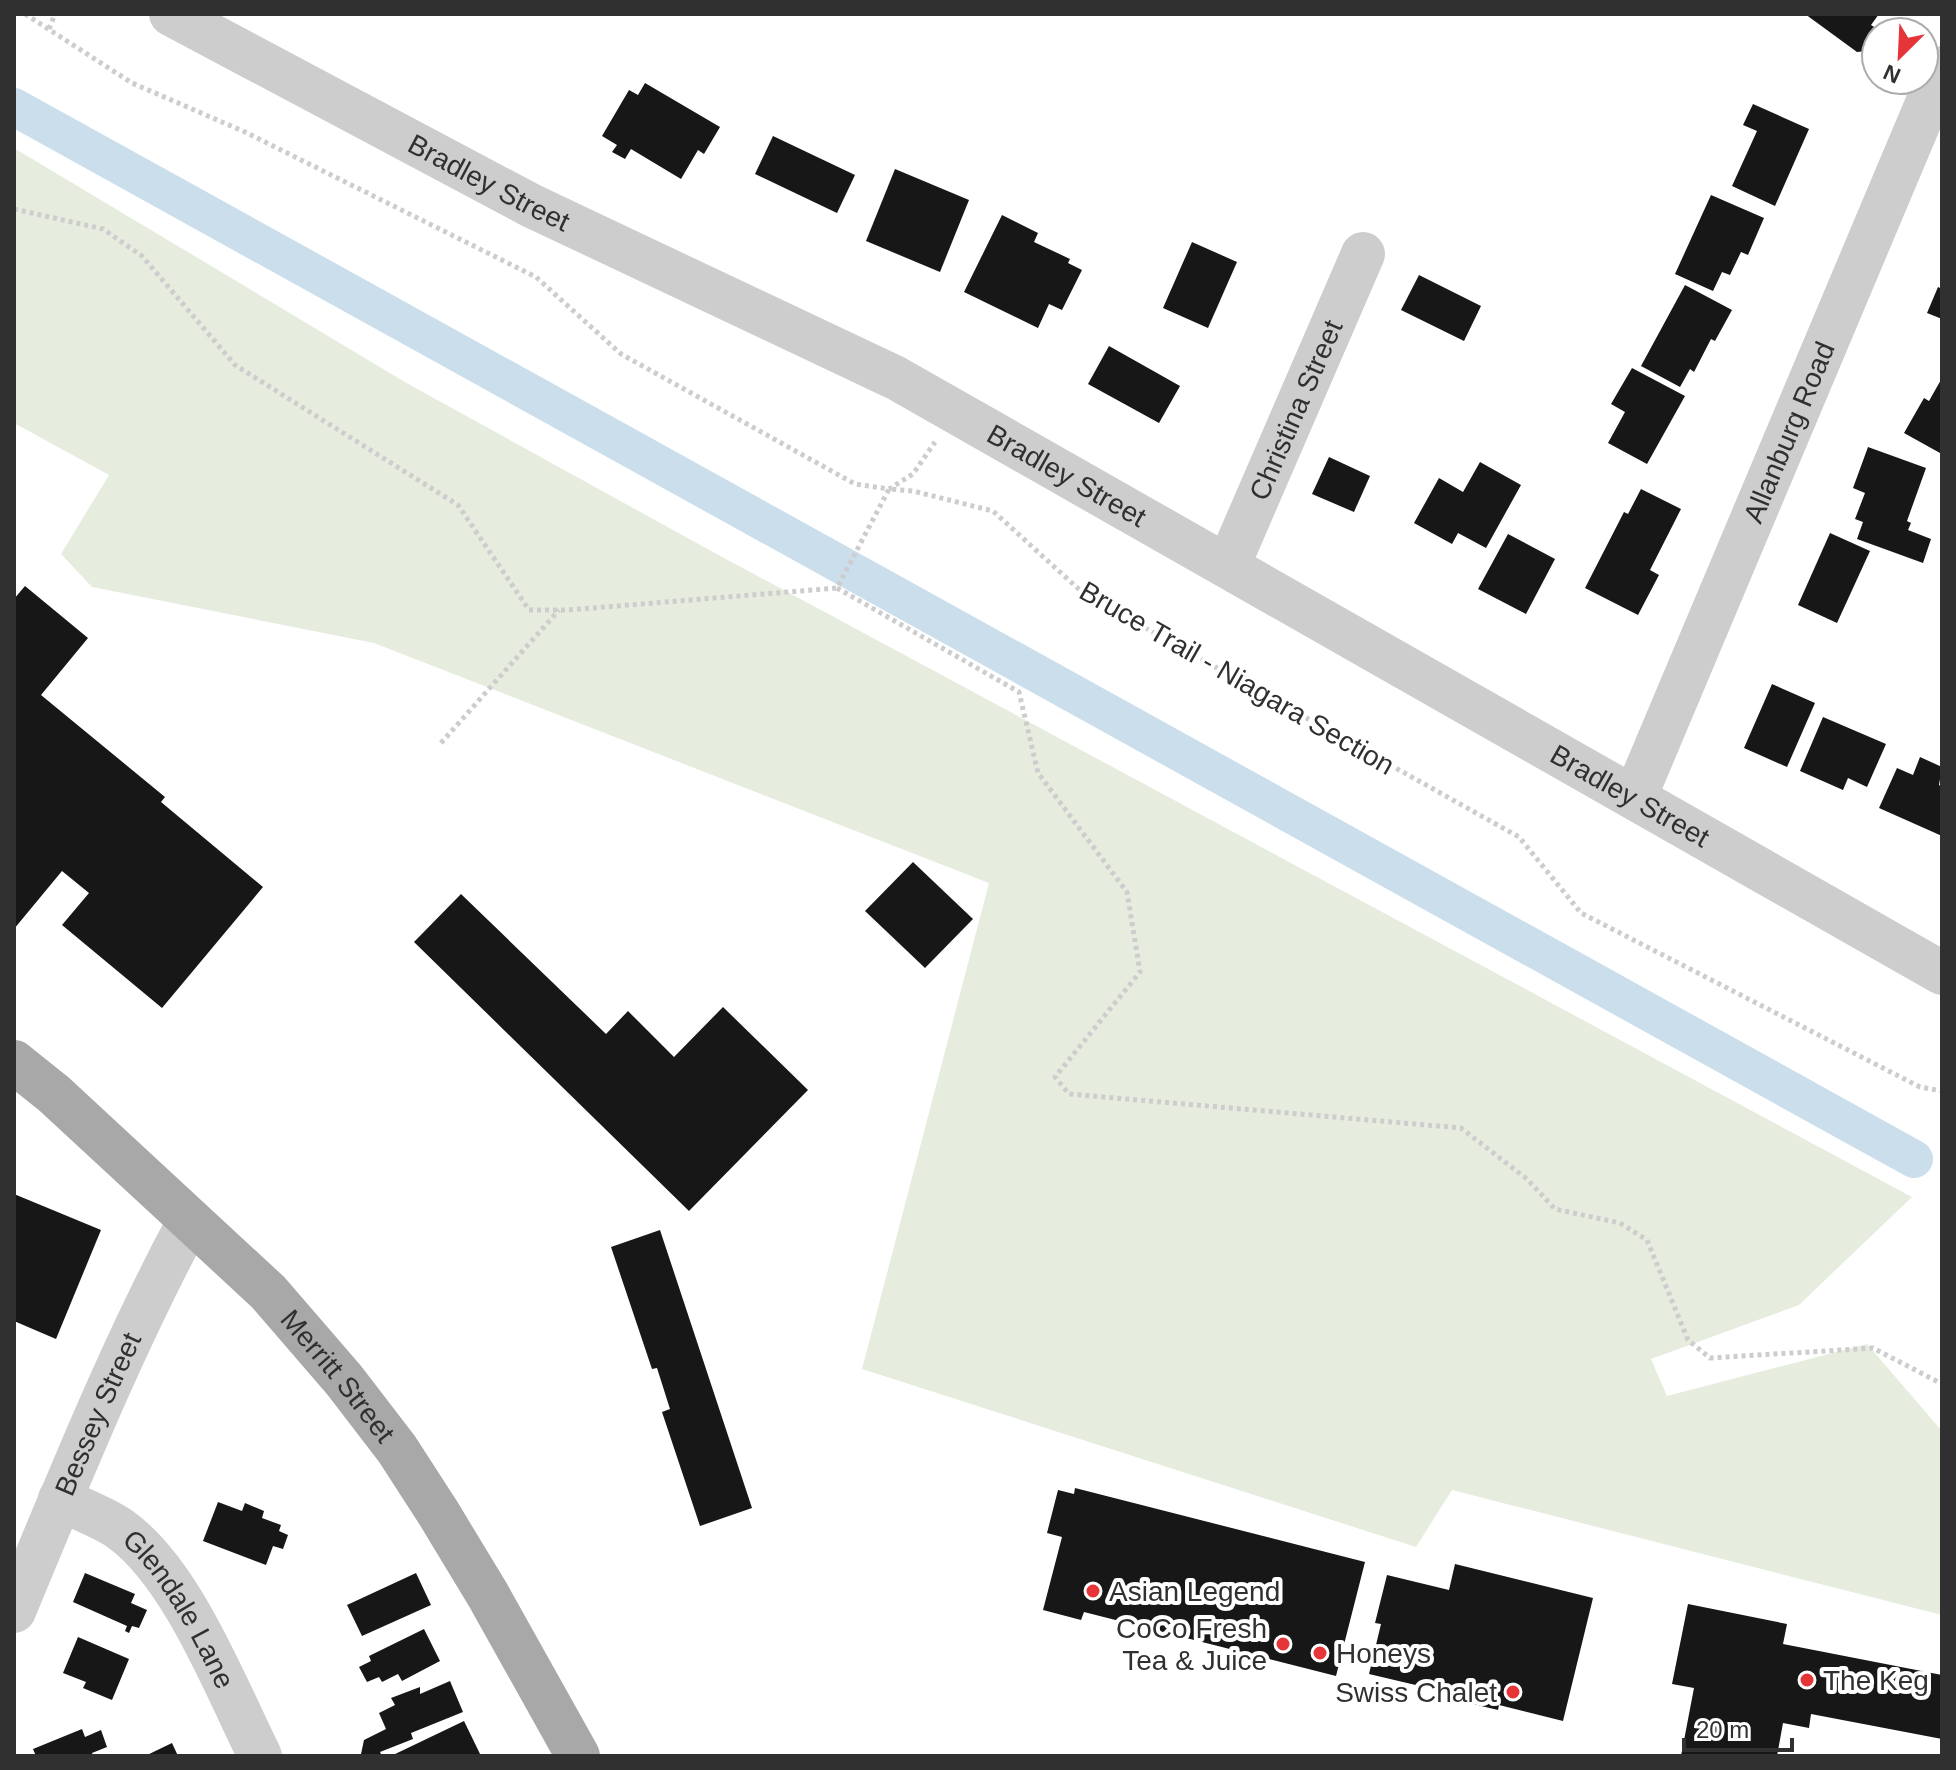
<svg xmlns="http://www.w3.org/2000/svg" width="1956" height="1770" font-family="Arial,sans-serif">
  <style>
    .green { fill: #e6eddf }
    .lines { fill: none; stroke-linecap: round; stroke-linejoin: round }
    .canal { stroke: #cbdeec; stroke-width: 38 }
    .building { fill: #171717 }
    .path { stroke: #cdcdcd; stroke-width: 5; stroke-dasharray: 4 4; stroke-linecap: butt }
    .minor { stroke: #cdcdcd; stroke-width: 44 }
    .major { stroke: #a8a8a8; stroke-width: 44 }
    .poi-dot { fill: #e53538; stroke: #fff; stroke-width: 3 }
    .labels { text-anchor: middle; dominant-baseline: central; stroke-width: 8; stroke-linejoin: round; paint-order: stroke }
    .street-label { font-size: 28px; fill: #303030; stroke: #fff }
    .poi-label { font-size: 28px; fill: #303030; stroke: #fff; text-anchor: start }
  </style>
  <rect width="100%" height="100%" fill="#fff"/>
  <!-- green -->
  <path class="green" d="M14,148L410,385L713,552L1912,1197L1799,1305L1651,1359L1667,1396L1867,1344L1942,1431V1615L1452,1490L1416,1547L862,1369L989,883L374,643L92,587L61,554L109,475L14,423Z"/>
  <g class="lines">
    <!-- canal -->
    <path class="canal" d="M14,107L1914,1159"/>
  </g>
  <!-- building -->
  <g class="building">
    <path d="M1805,14H1879L1871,25L1882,32H1876V38L1868,51L1857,52Z"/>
    <path d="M645,83L720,127L704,154L698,150L681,179L631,149L625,159L612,152L617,145L602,136L629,90L638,95Z"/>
    <path d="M1753,104L1809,129L1775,206L1732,186L1757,131L1743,125Z"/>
    <path d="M773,136L855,175L837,213L755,174Z"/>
    <path d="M895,169L969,200L940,272L866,241Z"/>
    <path d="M1711,195L1764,218L1748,255L1741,252L1730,275L1722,272L1713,291L1675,274Z"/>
    <path d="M1002,215L1038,233L1034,242L1070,259L1068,263L1082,270L1062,310L1049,304L1038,328L964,292Z"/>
    <path d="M1192,242L1237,262L1208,328L1163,308Z"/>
    <path d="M1419,275L1481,306L1464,341L1401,310Z"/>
    <path d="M1685,285L1732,310L1715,341L1711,339L1694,372L1690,369L1680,387L1641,366Z"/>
    <path d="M1938,287L1942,289V319L1927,313Z"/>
    <path d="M1109,346L1180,386L1159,423L1088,384Z"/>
    <path d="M1632,368L1685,396L1647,464L1608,443L1625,412L1611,404Z"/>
    <path d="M1942,378V450L1940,453L1904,433L1924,398L1929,401Z"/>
    <path d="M1868,447L1926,468L1907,521L1911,523L1908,530L1931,539L1923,563L1857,539L1863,522L1855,519L1865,493L1853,488Z"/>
    <path d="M1329,457L1370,476L1354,512L1312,494Z"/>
    <path d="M1480,462L1521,485L1486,548L1458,533L1452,544L1414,523L1439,478L1463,492Z"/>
    <path d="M1641,489L1681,509L1650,570L1659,575L1638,615L1585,588L1624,512L1628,514Z"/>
    <path d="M1830,533L1870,551L1837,623L1798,605Z"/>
    <path d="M1508,534L1555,559L1526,614L1478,589Z"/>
    <path d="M25,586L88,638L41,695L165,797L161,802L263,887L162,1008L62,925L89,893L62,871L14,929V599Z"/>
    <path d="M1772,684L1815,703L1787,767L1744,748Z"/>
    <path d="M1823,717L1886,744L1867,787L1848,778L1843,790L1800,771Z"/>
    <path d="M1920,757L1942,767L1939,785L1942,787V836L1879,808L1897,768L1913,775Z"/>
    <path d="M913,862L973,919L925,968L865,911Z"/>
    <path d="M461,894L606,1034L628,1011L674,1057L723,1007L808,1090L689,1211L414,942Z"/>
    <path d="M14,1194L101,1230L56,1339L14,1321Z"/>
    <path d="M660,1230L752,1508L700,1526L662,1412L670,1409L657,1368L652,1369L611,1247Z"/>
    <path d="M1075,1488L1365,1562L1336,1676L1084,1612L1081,1620L1043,1610L1062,1537L1047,1533L1058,1490L1074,1494Z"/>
    <path d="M218,1502L242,1511L245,1503L264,1511L262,1518L281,1525L279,1531L288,1535L283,1549L273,1546L266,1565L203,1541Z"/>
    <path d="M1455,1564L1593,1598L1563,1721L1499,1705L1498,1710L1456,1700L1458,1695L1369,1674L1381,1624L1375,1623L1387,1575L1449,1590Z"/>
    <path d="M85,1573L135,1594L131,1603L147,1610L139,1628L132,1626L129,1633L125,1631L127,1626L73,1602Z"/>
    <path d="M416,1573L431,1605L362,1636L347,1605Z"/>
    <path d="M1688,1604L1787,1624L1783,1644L1942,1675V1739L1811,1714L1809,1728L1783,1723L1777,1756H1681L1694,1688L1672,1684Z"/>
    <path d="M424,1629L440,1661L402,1681L398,1674L382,1682L379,1677L367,1682L359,1667L371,1661L369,1656Z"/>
    <path d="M78,1637L129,1659L112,1700L83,1688L86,1682L63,1673Z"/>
    <path d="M450,1681L463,1712L411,1733L413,1739L380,1752L382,1756L361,1754L364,1740L386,1729L379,1713L395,1705L391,1698L420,1687V1694Z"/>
    <path d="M464,1721L481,1756H391Z"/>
    <path d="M82,1729L85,1737L101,1730L107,1747L92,1753L93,1756H36L33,1749Z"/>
    <path d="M172,1743L178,1756H145Z"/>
  </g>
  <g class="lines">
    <!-- path -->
    <g class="path">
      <path d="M25,14L132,83L245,132L536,277L621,354L855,484L889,489L913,474L935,442"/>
      <path d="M49,29L55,14"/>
      <path d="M14,209L103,229L142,256L235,365L458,505L529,610H568L837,588L889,489L913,491L993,511L1083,593L1519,837L1581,913L1920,1087L1942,1091"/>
      <path d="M837,588L1019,692L1038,773L1127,892L1140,972L1055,1077L1069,1094L1461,1128L1527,1179L1555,1209L1620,1223L1647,1240L1688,1340L1710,1358L1873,1348L1942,1384"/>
      <path d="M441,743L559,610"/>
    </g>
    <!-- minor -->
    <g class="minor">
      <path id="s1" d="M171,14L532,206L896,378L1942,973"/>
      <path id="s2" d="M1228,566L1363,254"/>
      <path id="s3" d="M1635,797L1942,68"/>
      <path id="s4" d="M60,1499C79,1509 103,1517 120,1529C182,1573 226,1688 260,1756"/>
      <path id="s5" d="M14,1611C69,1479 122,1346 190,1220"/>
    </g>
    <!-- major -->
    <path class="major" id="s6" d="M14,1062L54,1094L268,1292L344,1380L397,1449L439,1514L488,1595L578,1756"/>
  </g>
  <!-- markers -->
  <g class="poi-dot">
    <circle cx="1093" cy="1591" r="8"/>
    <circle cx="1283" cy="1644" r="8"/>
    <circle cx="1320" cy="1653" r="8"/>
    <circle cx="1807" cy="1680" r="8"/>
    <circle cx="1513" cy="1692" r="8"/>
  </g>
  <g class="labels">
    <!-- street labels -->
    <g class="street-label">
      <text stroke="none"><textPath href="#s1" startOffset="360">Bradley Street</textPath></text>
      <text stroke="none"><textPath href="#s2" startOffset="170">Christina Street</textPath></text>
      <text stroke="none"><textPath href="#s3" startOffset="396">Allanburg Road</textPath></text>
      <text stroke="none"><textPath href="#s1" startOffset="1008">Bradley Street</textPath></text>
      <text transform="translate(1237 678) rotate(30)">Bruce Trail - Niagara Section</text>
      <text stroke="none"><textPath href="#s1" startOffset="1656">Bradley Street</textPath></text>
      <text stroke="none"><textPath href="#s6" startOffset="452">Merritt Street</textPath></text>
      <text stroke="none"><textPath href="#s5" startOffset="214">Bessey Street</textPath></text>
      <text stroke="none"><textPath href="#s4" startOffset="168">Glendale Lane</textPath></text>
    </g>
    <!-- poi labels -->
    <g class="poi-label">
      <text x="1109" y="1591">Asian Legend</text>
      <text x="1267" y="1628" text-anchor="end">CoCo Fresh<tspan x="1267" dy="32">Tea &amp; Juice</tspan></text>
      <text x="1336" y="1653">Honeys</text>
      <text x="1823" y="1680">The Keg</text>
      <text x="1497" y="1692" text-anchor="end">Swiss Chalet</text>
    </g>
  </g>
  <!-- border -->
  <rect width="1956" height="1770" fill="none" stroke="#303030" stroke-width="32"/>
  <!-- north arrow -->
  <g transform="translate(1900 56) rotate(204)"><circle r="38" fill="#ffffff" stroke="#acacac" stroke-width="2"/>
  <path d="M0-6L14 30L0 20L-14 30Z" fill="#e53538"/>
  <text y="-12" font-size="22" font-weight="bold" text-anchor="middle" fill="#303030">N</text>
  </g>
  <!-- scale -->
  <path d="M1684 1738v12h108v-12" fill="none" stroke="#303030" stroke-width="4"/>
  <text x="1696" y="1738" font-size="24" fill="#303030" stroke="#ffffff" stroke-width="6" paint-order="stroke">20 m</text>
</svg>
